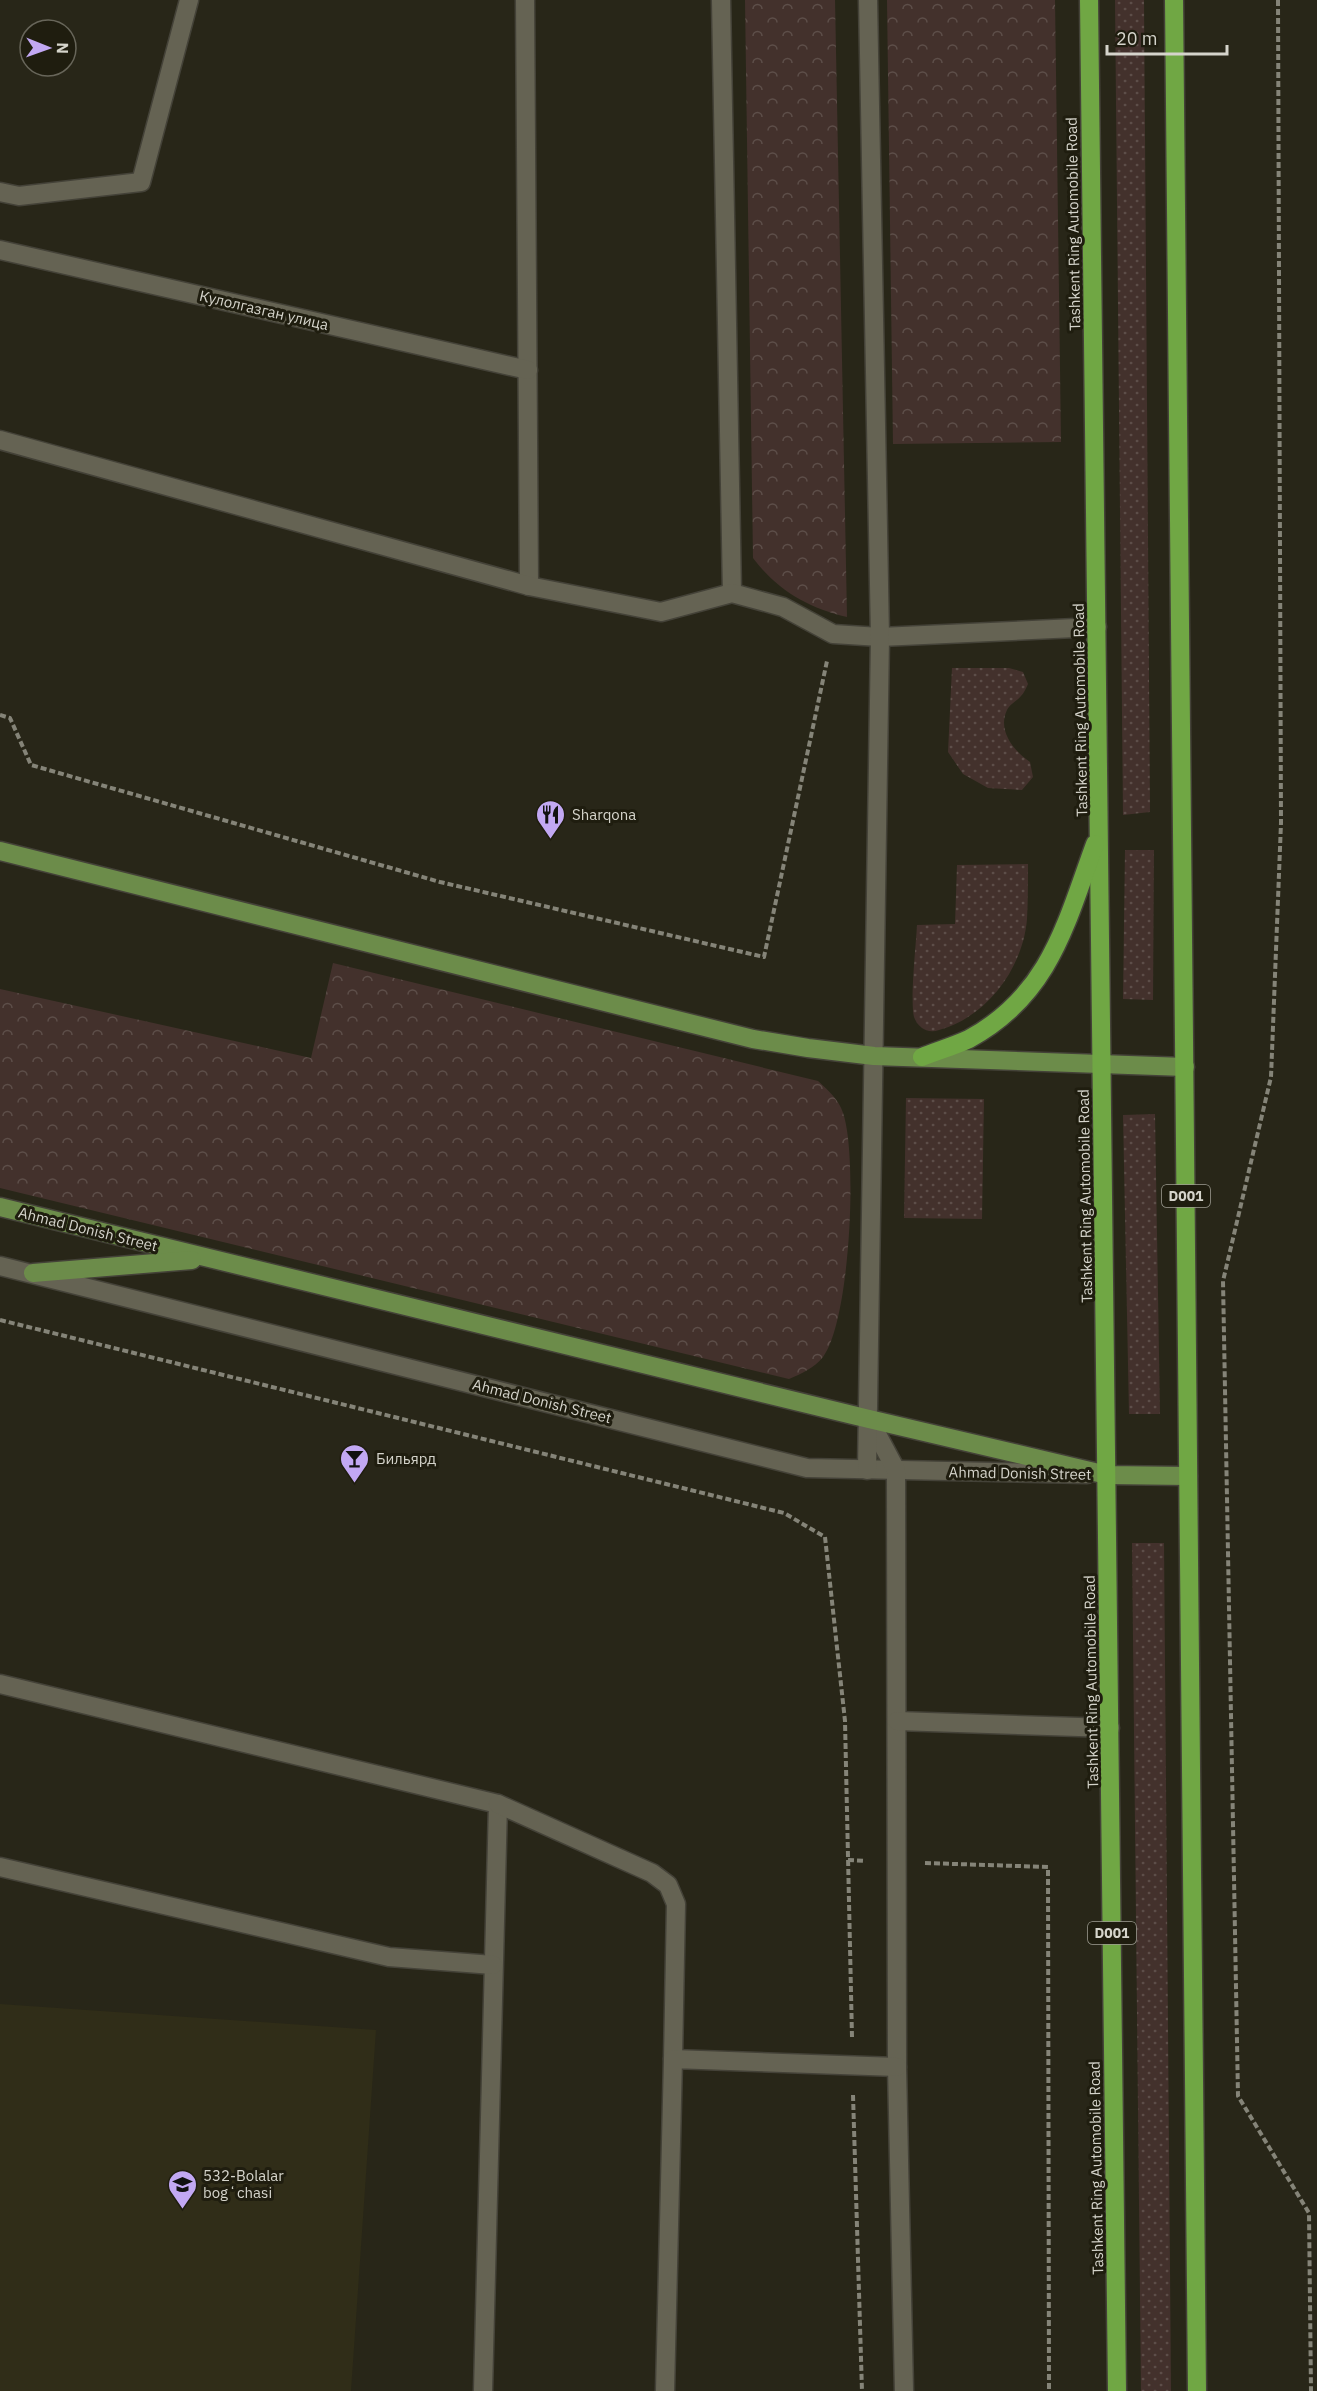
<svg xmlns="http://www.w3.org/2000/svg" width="1317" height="2391" font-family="'IBM Plex Sans',sans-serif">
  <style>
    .built { fill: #302d18 }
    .grass { fill: url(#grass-dots) }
    .forest { fill: url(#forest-crowns) }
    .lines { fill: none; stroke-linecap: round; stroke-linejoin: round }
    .minor-casing { stroke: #444238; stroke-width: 21 }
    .major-casing { stroke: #444238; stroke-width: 21 }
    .highway-casing { stroke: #444238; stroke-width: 21 }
    .path { stroke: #858478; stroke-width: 4; stroke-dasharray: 6 3; stroke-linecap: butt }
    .minor { stroke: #656353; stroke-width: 18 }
    .major { stroke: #6c8c4a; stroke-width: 18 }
    .highway { stroke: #70a744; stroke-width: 18 }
    .labels { text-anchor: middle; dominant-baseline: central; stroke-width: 6; stroke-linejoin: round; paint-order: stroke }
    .shield { fill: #1f1d0f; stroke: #9e9d93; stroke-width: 1.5 }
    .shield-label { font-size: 14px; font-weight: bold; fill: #d5d4cb }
    .street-label { font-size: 15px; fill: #d5d4cb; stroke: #1f1d0f }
    .poi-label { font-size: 15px; fill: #d5d4cb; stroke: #1f1d0f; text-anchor: start }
  </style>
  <defs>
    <pattern id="grass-dots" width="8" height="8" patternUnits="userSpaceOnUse" patternTransform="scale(1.5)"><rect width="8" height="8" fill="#43312c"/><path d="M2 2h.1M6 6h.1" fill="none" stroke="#5d4e49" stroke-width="1.8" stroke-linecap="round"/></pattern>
    <pattern id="forest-crowns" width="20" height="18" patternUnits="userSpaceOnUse" patternTransform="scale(1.5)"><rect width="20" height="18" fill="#43312c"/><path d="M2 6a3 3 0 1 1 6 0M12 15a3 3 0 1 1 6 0" fill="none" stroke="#5d4e49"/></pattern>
  </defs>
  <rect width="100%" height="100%" fill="#282618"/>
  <!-- built -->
  <path class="built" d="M0,2004L376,2030L351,2391H0Z"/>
  <!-- grass -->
  <g class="grass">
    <path d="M1115,0H1144L1150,812L1123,815Z"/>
    <path d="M952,668H1009L1023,672L1028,684C1026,688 1024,693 1021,696C1017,701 1010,704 1007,710C997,731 1014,751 1030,762L1033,777L1022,790L988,788L963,774L948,752Z"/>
    <path d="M1125,850H1154L1153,1000L1123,999Z"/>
    <path d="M1028,864C1028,882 1028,901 1027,919C1023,968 987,1017 939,1030C928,1034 918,1028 914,1017C910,1001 916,945 917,925L955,924L957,865Z"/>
    <path d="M906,1098L984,1099L982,1219L904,1218Z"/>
    <path d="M1155,1114L1160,1414H1129L1123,1115Z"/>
    <path d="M1132,1543H1164L1171,2391H1141Z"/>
  </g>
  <!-- forest -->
  <g class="forest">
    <path d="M745,0H835L847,617C808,608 777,590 753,558Z"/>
    <path d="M887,0H1055L1061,442L893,444Z"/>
    <path d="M333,963L818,1081C828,1090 839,1100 843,1113C858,1156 850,1321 823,1357C814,1368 801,1374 789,1379L0,1188V989L311,1058Z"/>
  </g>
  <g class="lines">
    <defs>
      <g id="minor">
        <path d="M525,0L529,586"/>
        <path d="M721,0L732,593"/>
        <path d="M0,192L19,196L141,182L189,0"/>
        <path d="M0,250L528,370"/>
        <path d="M0,440L529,586L661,612L732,593L783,607L833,634L880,637L1097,627"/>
        <path d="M0,1266L807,1468L1087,1474"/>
        <path d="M870,1421L896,1470L897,2067L904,2391"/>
        <path d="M867,1470L880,637L868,0"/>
        <path d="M0,1684L498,1804L483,2391"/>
        <path d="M897,1721L1110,1728"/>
        <path d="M498,1804L652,1873L668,1885L676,1904L673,2059"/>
        <path d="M0,1867L389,1957L493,1965"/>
        <path d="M665,2391L673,2059L897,2067"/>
      </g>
      <g id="major">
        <path d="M0,851L753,1039L808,1048L874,1056L1185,1067"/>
        <path d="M0,1207L869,1419L1107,1475L1188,1476"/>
        <path d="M33,1273L192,1260"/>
      </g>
      <g id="highway">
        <path d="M1089,0L1117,2391"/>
        <path d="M1174,0L1197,2391"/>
        <path d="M922,1057C937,1051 954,1046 969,1039C1050,995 1066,923 1095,844"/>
      </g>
    </defs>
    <!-- minor casing -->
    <use href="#minor" class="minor-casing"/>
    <!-- major casing -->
    <use href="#major" class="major-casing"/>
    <!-- highway casing -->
    <use href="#highway" class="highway-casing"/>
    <!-- path -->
    <g class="path">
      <path d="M1278,0L1281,823L1271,1077L1223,1281L1238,2096L1309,2213L1311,2391"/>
      <path d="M0,715L10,718L31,765L440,882L764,957L827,661"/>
      <path d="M0,1320L784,1513L825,1537L845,1721L852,2037"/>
      <path d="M848,1860L866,1861"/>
      <path d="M925,1863L1048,1867L1049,2391"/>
      <path d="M853,2095L862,2391"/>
    </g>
    <!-- minor -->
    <use href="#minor" class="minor"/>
    <!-- major -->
    <use href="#major" class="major"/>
    <!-- highway -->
    <use href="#highway" class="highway"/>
  </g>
  <!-- icons -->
  <defs>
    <symbol id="restaurant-pin" viewBox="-11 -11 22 30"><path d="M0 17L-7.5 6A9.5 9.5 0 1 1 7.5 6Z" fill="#c2a8f3" stroke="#1f1d0f"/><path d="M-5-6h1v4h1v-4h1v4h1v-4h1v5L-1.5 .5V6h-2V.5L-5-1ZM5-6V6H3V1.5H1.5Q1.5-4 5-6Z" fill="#111"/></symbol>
    <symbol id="bar-pin" viewBox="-11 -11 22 30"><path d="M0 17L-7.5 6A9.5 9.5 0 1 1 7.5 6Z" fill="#c2a8f3" stroke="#1f1d0f"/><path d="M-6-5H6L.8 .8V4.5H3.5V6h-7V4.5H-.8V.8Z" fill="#111"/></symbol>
    <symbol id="school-pin" viewBox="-11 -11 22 30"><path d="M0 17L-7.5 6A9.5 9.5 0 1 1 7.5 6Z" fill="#c2a8f3" stroke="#1f1d0f"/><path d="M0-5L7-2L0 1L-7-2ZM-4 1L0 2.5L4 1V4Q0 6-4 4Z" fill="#111"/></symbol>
  </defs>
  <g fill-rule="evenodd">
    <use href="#restaurant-pin" x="534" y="798" width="33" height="45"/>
    <use href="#bar-pin" x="338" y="1442" width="33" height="45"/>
    <use href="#school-pin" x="166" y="2168" width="33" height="45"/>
  </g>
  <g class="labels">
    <!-- shield labels -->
    <g class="shield">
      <rect x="1162" y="1185" width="48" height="22" rx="4.5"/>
      <rect x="1088" y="1922" width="48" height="22" rx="4.5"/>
    </g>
    <g class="shield-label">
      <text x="1186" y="1196">D001</text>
      <text x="1112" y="1933">D001</text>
    </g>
    <!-- street labels -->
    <g class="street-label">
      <text transform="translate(1073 224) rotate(-91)">Tashkent Ring Automobile Road</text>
      <text transform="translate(264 310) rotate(13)">Кулолгазган улица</text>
      <text transform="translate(1080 710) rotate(-91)">Tashkent Ring Automobile Road</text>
      <text transform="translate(1085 1196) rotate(-91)">Tashkent Ring Automobile Road</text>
      <text transform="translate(88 1229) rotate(14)">Ahmad Donish Street</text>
      <text transform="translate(542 1401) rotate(14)">Ahmad Donish Street</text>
      <text transform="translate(1020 1473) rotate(1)">Ahmad Donish Street</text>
      <text transform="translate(1091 1682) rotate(-91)">Tashkent Ring Automobile Road</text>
      <text transform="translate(1096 2168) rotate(-91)">Tashkent Ring Automobile Road</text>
    </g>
    <!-- poi labels -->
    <g class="poi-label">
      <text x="572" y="814">Sharqona</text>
      <text x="376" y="1458">Бильярд</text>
      <text x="203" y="2175">532-Bolalar<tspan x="203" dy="17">bogʻchasi</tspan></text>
    </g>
  </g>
  <!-- north arrow -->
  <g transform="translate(48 48) rotate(91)"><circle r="28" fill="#1f1d0f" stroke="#68665a" stroke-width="1.5"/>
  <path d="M0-4.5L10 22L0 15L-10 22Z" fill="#c2a8f3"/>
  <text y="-9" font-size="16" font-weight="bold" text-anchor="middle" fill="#d5d4cb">N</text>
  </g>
  <!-- scale -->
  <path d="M1107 45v9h120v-9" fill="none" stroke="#d5d4cb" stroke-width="3"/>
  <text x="1116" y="45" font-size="18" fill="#d5d4cb" stroke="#1f1d0f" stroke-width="4.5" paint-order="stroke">20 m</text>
</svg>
